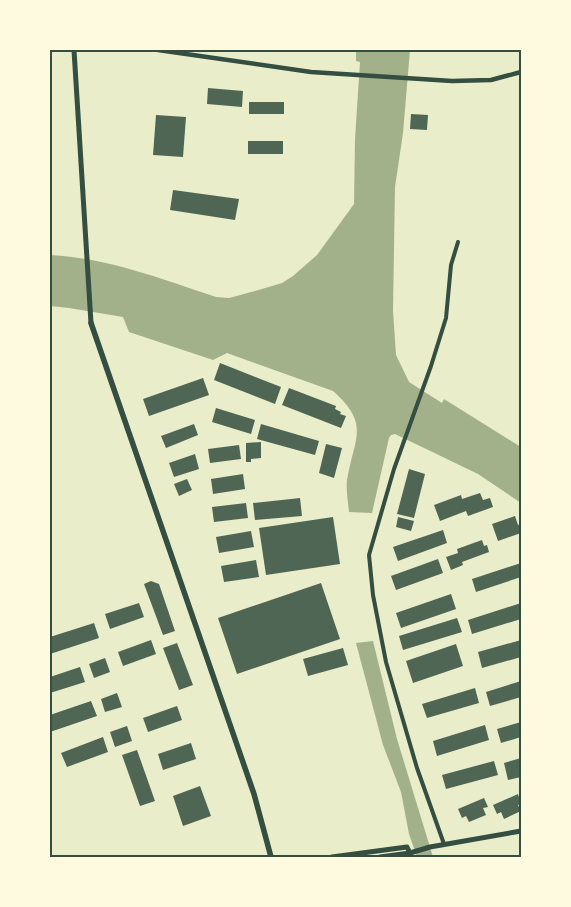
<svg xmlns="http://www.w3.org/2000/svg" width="571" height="907" font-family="Barlow,sans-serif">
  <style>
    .water { fill: #a3b18a }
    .building { fill: #4f6655 }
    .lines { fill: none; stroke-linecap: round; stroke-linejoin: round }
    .minor { stroke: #344e41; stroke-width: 4 }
    .tertiary { stroke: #344e41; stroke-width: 4.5 }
    .secondary { stroke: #344e41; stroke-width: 5 }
    .primary { stroke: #344e41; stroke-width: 5.5 }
    .neatline { fill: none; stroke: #344e41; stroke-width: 2 }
  </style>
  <rect width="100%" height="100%" fill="#e9edc9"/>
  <!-- water -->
  <g class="water">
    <path d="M356,50H410L403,133L395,187L393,311L396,355L409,382L442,403L444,399L521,447V503L478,474L395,434L391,435L389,438L372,513L349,512C348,502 346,490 347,480C354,437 371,425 333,391L227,353L213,360L129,332L123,317L69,308L50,306V255C108,258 162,279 216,297L229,298L255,291L282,283L293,276L317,255L354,204L355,139L360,62L356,61Z"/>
    <path d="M373,641L397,739L433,857H417L409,834L401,792L383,745L356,643Z"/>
  </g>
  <!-- building -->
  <g class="building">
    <path d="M208,88L243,91L242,107L207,104Z"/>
    <rect x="249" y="102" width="35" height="12"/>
    <path d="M411,114L428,115L427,130L410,129Z"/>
    <path d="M156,115L186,117L183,157L153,155Z"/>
    <rect x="248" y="141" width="35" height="13"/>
    <path d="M173,190L239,199L235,220L170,210Z"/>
    <path d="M220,363L281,387L275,404L214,380Z"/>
    <path d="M203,378L209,395L149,416L143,399Z"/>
    <path d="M289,388L336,406L335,409L341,412L340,414L346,416L341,428L282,405Z"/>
    <path d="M216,408L255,420L251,434L212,422Z"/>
    <path d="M194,424L198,435L166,448L161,436Z"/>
    <path d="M261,424L319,441L315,455L257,439Z"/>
    <path d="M261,442V458L251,459V462H246V443Z"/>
    <path d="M326,444L342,448L334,478L319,473Z"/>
    <path d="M239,445L241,459L210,463L208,449Z"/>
    <path d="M195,454L199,469L174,477L169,463Z"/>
    <path d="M409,469L425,474L414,518L397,514Z"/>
    <path d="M243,474L245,489L213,494L211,479Z"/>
    <path d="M187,479L192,490L179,496L174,484Z"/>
    <path d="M480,493L483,500L490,498L493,507L468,516L466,511L440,521L434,505L461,495L462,499Z"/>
    <path d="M300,498L302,516L255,520L253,503Z"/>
    <path d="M246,503L248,518L214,522L212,507Z"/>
    <path d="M515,516L518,525L521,524V533L498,541L492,524Z"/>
    <path d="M333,517L340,564L266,575L259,528Z"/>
    <path d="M398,517L414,521L411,531L396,527Z"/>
    <path d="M443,530L447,543L398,561L393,547Z"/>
    <path d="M251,531L254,547L219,553L216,537Z"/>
    <path d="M482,540L484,546L487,545L489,552L462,562L463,565L451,570L446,557L458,553L457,549Z"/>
    <path d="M438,559L443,573L396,590L391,576Z"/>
    <path d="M256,560L259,577L224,582L221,566Z"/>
    <path d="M521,563V577L476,592L472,579Z"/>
    <path d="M151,581L159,584L175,631L163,635L144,584Z"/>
    <path d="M321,583L340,639L237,674L218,618Z"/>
    <path d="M451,594L456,609L401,628L396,613Z"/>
    <path d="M139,603L144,617L110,629L105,614Z"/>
    <path d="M521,603V619L472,634L468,620Z"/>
    <path d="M457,618L462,632L403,650L399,636Z"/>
    <path d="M94,623L99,638L50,654V637Z"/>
    <path d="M151,640L156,654L123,666L118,652Z"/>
    <path d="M521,640V657L482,668L478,652Z"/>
    <path d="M177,643L193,685L179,690L163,648Z"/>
    <path d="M456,644L463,666L413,683L406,661Z"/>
    <path d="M343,648L348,665L308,676L303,659Z"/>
    <path d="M105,658L110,672L94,678L89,664Z"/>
    <path d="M80,667L85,682L50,693V677Z"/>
    <path d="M521,681V697L490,706L486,692Z"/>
    <path d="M475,688L479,703L427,718L422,704Z"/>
    <path d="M117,693L122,707L105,712L101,699Z"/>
    <path d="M91,701L97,716L50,732V715Z"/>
    <path d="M177,706L182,720L148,732L143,718Z"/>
    <path d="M521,722V737L501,743L497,729Z"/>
    <path d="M485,725L489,740L437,756L433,741Z"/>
    <path d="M127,726L132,741L115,747L110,732Z"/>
    <path d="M103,737L108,752L67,767L61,753Z"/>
    <path d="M191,743L196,759L163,770L158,754Z"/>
    <path d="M137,750L155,801L140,806L122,755Z"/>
    <path d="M521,758V777L508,780L504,763Z"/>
    <path d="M494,761L498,775L446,789L442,775Z"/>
    <path d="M200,786L211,816L183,826L173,796Z"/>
    <path d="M518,794L521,804L518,805L521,811L504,819L501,812L497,814L493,805Z"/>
    <path d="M484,798L488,807L483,808L486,815L469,822L466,816L462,818L458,809Z"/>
  </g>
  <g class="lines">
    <!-- minor -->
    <path class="minor" d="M444,844L417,768L386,662L373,595L369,555L394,469L431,366L446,318L451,265L458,242"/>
    <!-- tertiary -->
    <path class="tertiary" d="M158,50L311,72L452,81L491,80L521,72"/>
    <!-- secondary -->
    <g class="secondary">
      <path d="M74,50L91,323"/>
      <path d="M332,857L407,847L410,853"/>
      <path d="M380,857L410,853L430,847L521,831"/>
    </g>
    <!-- primary -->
    <path class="primary" d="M91,323L254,794L271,857"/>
  </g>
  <!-- border -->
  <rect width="571" height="907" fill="none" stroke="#fefae0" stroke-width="102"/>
  <rect x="51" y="51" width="469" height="805" class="neatline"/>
</svg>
